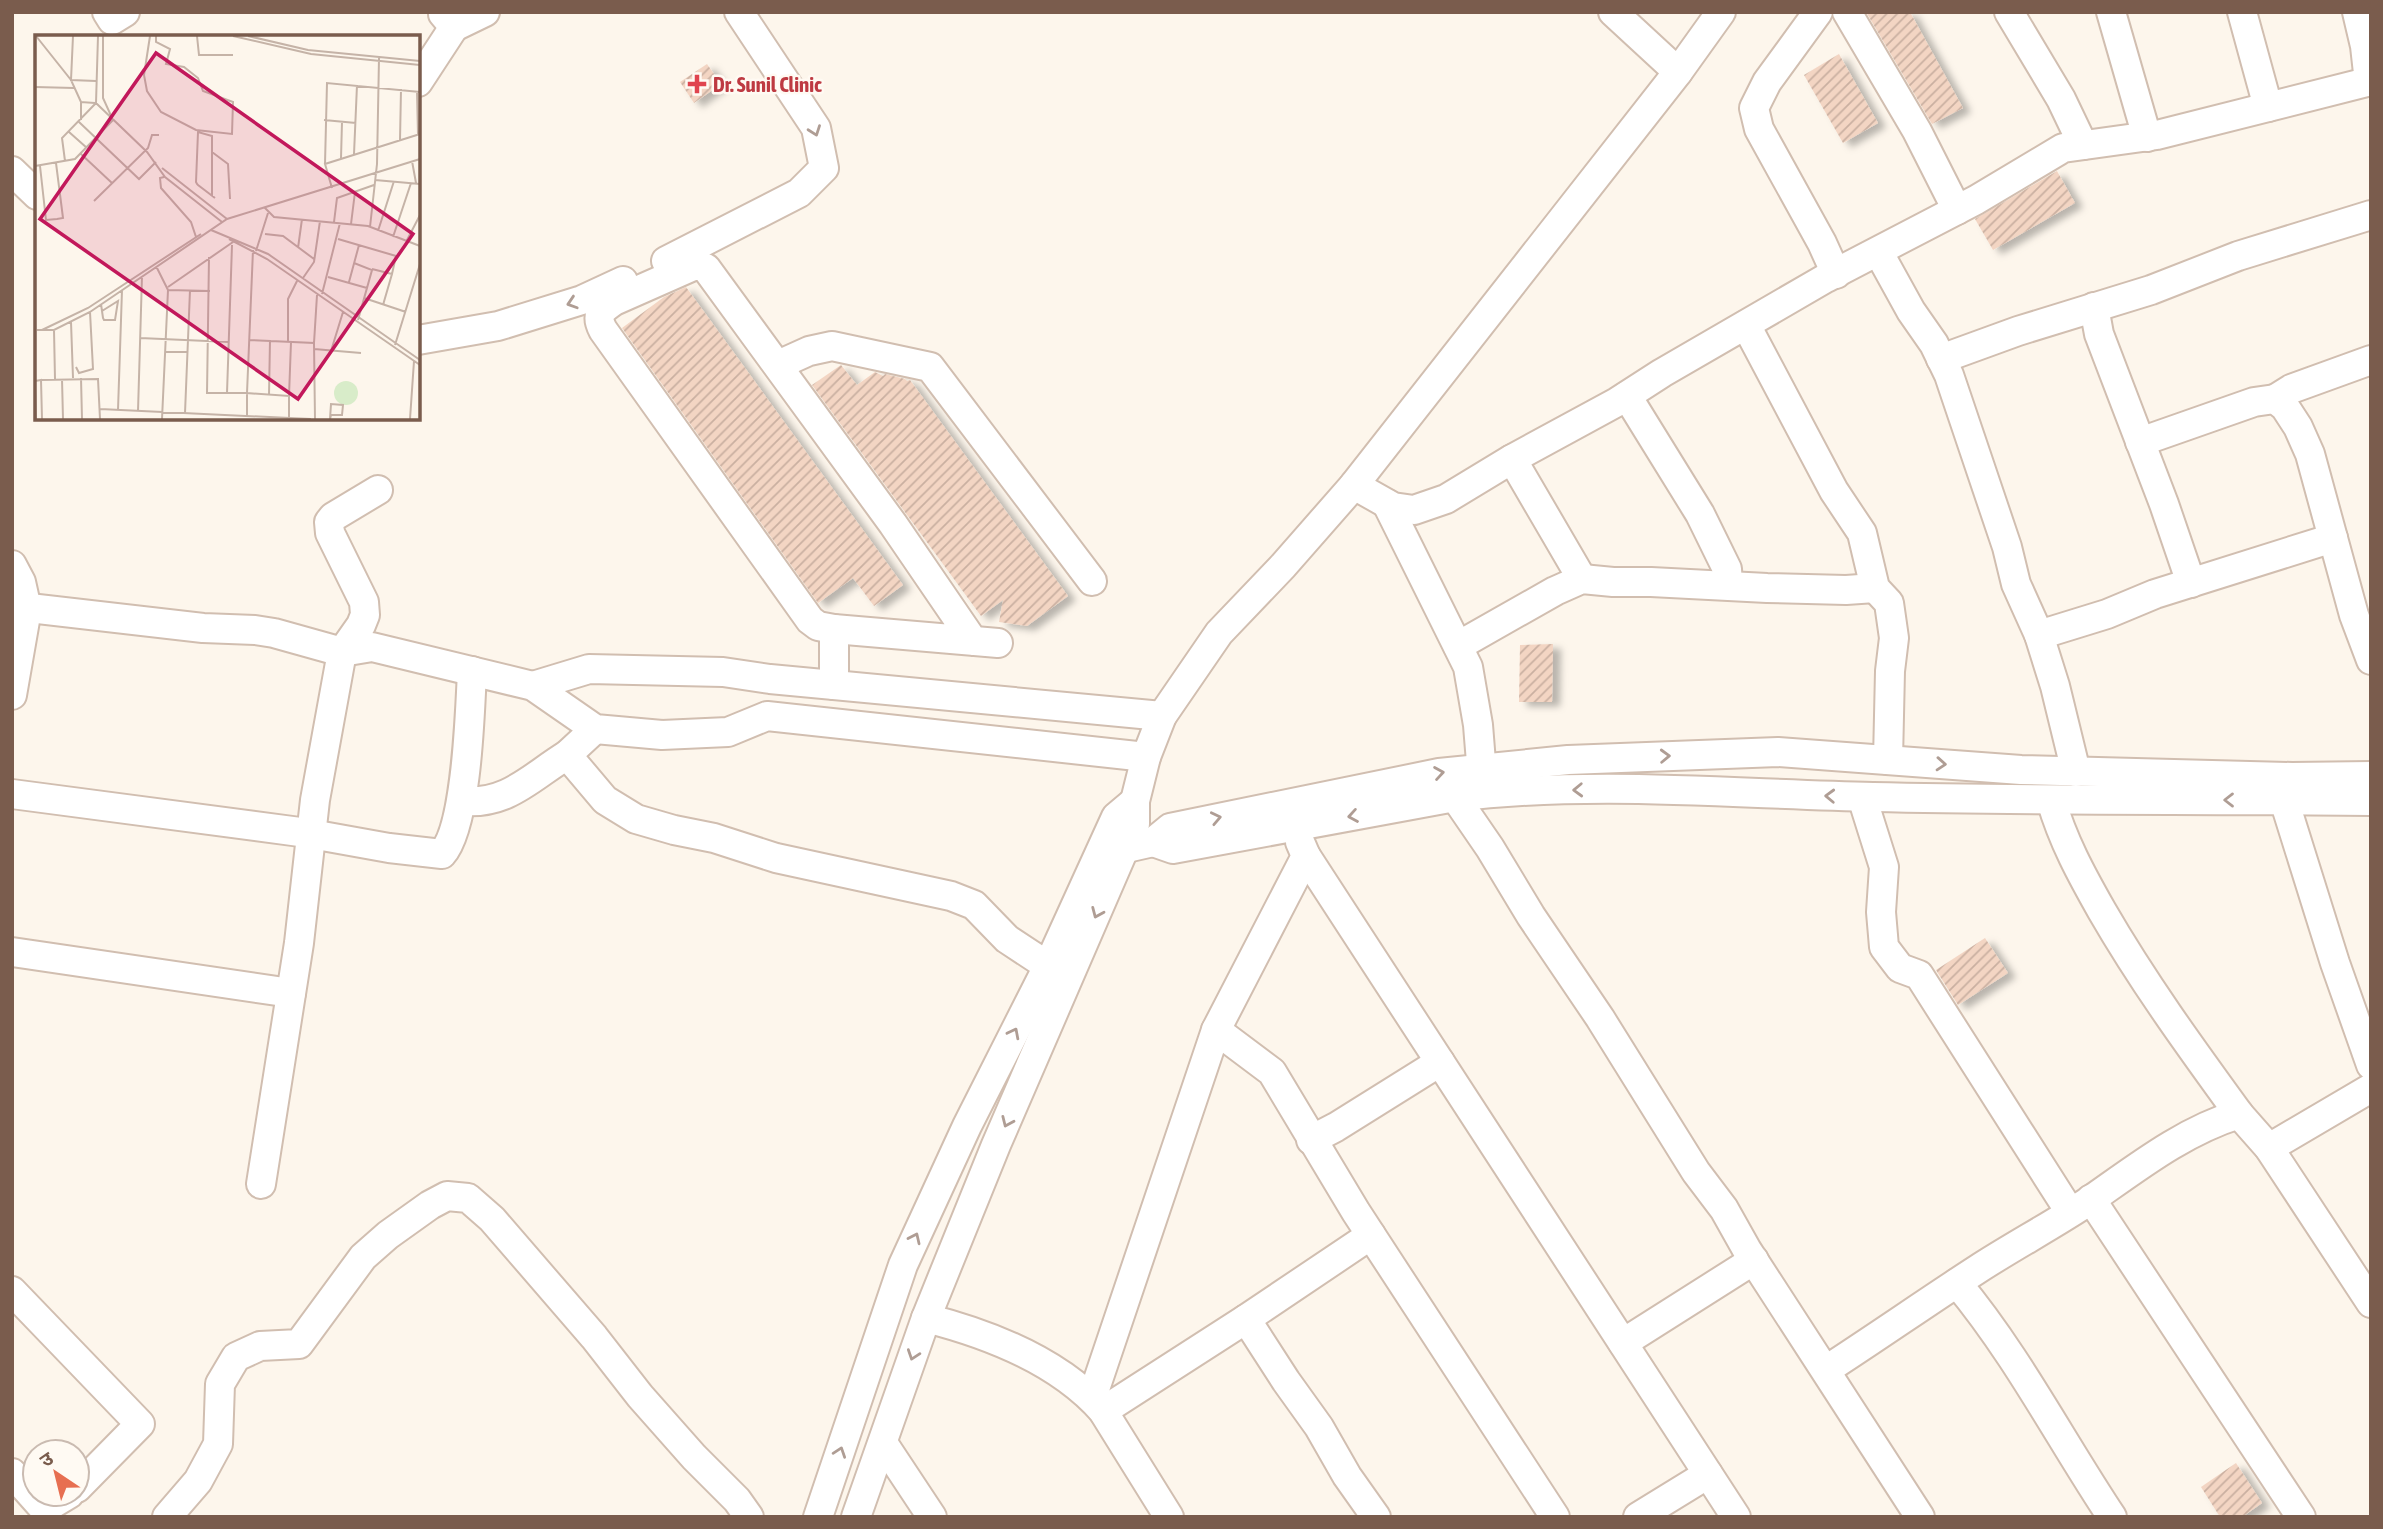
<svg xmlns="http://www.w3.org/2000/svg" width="2383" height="1529" font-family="'Asap Condensed','Noto Sans Devanagari',sans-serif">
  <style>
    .building { fill: url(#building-hatch); filter: url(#shadow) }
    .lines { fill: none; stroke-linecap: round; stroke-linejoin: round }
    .minor-casing { stroke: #d1beb0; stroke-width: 32 }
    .minor { stroke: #fff; stroke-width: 28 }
    .oneway { stroke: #af9d94 }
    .health-dot { fill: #e0444e; stroke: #fffaf3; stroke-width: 2.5 }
    .labels { text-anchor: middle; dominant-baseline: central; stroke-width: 5; stroke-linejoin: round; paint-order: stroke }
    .health-label { font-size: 21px; font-weight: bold; fill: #be3a42; stroke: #fffaf3; text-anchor: start }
    .inset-road { fill: none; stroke: #c5b3a7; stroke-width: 2 }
    .view { fill: #c2185b; fill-opacity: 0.15; stroke: #c2185b; stroke-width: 3.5 }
    .inset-edge { fill: none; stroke: #7a5c4d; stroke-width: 3.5 }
  </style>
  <defs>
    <pattern id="building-hatch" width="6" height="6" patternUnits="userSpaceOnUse" patternTransform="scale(1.75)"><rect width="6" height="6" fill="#f3d5c3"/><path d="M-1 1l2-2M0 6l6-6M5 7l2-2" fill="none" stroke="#cab0a1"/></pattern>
    <filter id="shadow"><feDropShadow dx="8" dy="4.5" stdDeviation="3.5" flood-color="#0004"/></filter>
  </defs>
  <rect width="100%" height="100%" fill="#fdf6ec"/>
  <!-- building -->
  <g class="building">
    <path d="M1866,12H1910L1963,108L1932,124Z"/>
    <path d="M1839,54L1878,123L1843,143L1804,75Z"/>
    <path d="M707,64L721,84L694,103L680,82Z"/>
    <path d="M2057,171L2075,203L1993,250L1975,219Z"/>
    <path d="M686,287L903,585L874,606L853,578L818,603L622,328L664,297Z"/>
    <path d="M841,365L857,385L875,372L883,376L885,374L905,379L907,381L910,380L1068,596L1027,626L999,622L1003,600L981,616L812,385Z"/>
    <path d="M1553,644L1552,702H1519L1520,645Z"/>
    <path d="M1985,938L2008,973L1958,1005L1936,970Z"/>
    <path d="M2236,1463L2262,1503L2242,1517H2220L2201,1487Z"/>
  </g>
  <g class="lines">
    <defs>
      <g id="minor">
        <path d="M107,12L112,20L125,12"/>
        <path d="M1613,12L1678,72"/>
        <path d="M1818,12L1767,82L1754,108L1759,129L1822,243L1836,274"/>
        <path d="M1847,12L1917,131L1957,210"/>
        <path d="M2009,12L2061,99L2083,145"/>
        <path d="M2111,12L2147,137"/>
        <path d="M2242,12L2268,107"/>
        <path d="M2357,12L2365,46L2369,82"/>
        <path d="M443,14L454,27L485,12"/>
        <path d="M418,82L454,27"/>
        <path d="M12,171L37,195"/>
        <path d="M1879,253L1911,311L1934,344L1949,375L2007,547L2016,584L2039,635L2055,686L2076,772"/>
        <path d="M666,261L799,193L824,168L816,128L739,12"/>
        <path d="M2094,307L2099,334L2164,504L2191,583"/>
        <path d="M1746,325L1834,491L1862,533L1875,588L1889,603L1894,638L1890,671L1888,760"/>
        <path d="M418,340L498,326L582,300L623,281"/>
        <path d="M1941,359L2018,331L2151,290L2238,256L2371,215"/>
        <path d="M778,365L809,351L832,346L930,367L1092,581"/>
        <path d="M1627,396L1700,514L1727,569L1728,585"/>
        <path d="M2275,399L2291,389L2371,360"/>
        <path d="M2140,442L2254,402L2275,399L2285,407L2298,427L2310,454L2354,615L2371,660"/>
        <path d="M1512,459L1582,579"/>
        <path d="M1354,485L1393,507L1414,510L1446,499L1512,459L1617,402L1662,373L1826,278L1976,200L2063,148L2157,135L2371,81"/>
        <path d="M1387,504L1468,667L1478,725L1483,787"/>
        <path d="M12,565L21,582L27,609L12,695"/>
        <path d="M12,606L203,628L255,630L274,633L342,652L372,647L533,686L595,729L662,735L728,732L767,716L1146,757"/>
        <path d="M834,629V685"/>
        <path d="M2039,635L2107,614L2155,594L2333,538"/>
        <path d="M973,641L893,524L706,268L699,265L691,267L614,301C601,310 595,315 603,330L810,620L818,626L834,629L998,643"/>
        <path d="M1458,646L1555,591L1582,579L1613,582H1651L1767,588L1846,590L1875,588"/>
        <path d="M533,686L589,669L723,672L770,679L1162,716"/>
        <path d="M595,729L567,755L605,800L636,819L674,830L714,838L776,858L951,896L974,905L1007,939L1048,966"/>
        <path d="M2290,785L2284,800L2335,963L2371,1065"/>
        <path d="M12,794L300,832L389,848L442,854C467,827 470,711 472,671"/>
        <path d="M1455,797L1490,848L1531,916L1600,1018L1696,1172L1724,1209L1747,1250L1920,1517"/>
        <path d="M1862,797L1884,867L1881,912L1884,947L1900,968L1919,975L2070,1212"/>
        <path d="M2051,800C2063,841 2081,874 2102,911C2143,982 2191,1048 2239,1114"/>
        <path d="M462,801C508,805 531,777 567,755"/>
        <path d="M1153,842L1173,849L1455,797C1593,780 1735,794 1873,797C2039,801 2205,799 2371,801"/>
        <path d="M1100,854L1153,842L1170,828L1439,773L1568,760L1778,752L2021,770L2292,777L2371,776"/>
        <path d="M1306,856L1736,1517"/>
        <path d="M12,952L291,993"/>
        <path d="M1216,1030L1272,1072L1356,1212L1555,1517"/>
        <path d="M1311,1140L1336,1127L1440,1062"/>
        <path d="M2269,1148L2371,1088"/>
        <path d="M261,1184L299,943L315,800L342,652L361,625L365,615L364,602L330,533L329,522L333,517L378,490"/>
        <path d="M2091,1199L2301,1517"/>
        <path d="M1957,1283C2017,1355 2060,1439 2112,1517"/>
        <path d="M12,1291L140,1424L77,1488"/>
        <path d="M926,1318C989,1334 1059,1361 1103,1411L1169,1517"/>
        <path d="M1246,1319L1286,1381L1319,1427L1347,1476L1376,1517"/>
        <path d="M1623,1343L1754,1260"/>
        <path d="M1826,1370C1877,1337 1927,1302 1978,1269C2015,1245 2055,1224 2092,1199C2139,1166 2184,1131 2239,1114L2269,1148L2371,1303"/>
        <path d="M1092,1398L1216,1030L1306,856L1300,842"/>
        <path d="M1103,1411L1246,1319L1371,1235"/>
        <path d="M883,1443L932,1517"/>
        <path d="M12,1473L44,1509L69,1494"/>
        <path d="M167,1517L198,1481L218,1444L220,1384L236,1357L260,1346L299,1344L363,1257L388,1235L430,1205L447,1196L468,1198L492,1219L594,1337L640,1396L694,1457L737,1500L749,1517"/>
        <path d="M818,1517L903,1265L967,1126L1048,966L1116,817L1135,801"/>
        <path d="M856,1517L926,1318L996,1145L1135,824V801L1146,757L1162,716L1219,633L1283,566L1354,485L1678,72L1721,12"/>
        <path d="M1638,1517L1708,1474"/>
      </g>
    </defs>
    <!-- minor casing -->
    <use href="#minor" class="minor-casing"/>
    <!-- minor -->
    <use href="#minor" class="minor"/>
  </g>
  <!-- one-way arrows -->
  <defs><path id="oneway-chevron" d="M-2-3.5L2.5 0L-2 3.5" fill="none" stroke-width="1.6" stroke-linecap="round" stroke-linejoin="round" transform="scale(1.75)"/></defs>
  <g class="oneway">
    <use href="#oneway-chevron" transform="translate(815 131) rotate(70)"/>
    <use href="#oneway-chevron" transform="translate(572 303) rotate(162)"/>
    <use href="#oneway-chevron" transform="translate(1665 756) rotate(-2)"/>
    <use href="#oneway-chevron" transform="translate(1941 764) rotate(4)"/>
    <use href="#oneway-chevron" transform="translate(1439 773) rotate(-9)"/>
    <use href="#oneway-chevron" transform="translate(1578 790) rotate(178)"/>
    <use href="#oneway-chevron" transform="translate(1830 796) rotate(-178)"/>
    <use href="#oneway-chevron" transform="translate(2229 800) rotate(180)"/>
    <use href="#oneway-chevron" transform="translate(1353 816) rotate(170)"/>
    <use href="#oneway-chevron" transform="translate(1216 818) rotate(-12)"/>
    <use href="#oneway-chevron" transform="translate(1097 913) rotate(113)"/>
    <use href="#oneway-chevron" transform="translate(1014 1033) rotate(-63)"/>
    <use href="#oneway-chevron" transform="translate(1007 1122) rotate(114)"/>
    <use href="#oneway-chevron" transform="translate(915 1238) rotate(-65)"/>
    <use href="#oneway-chevron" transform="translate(913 1355) rotate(109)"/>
    <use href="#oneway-chevron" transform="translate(840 1452) rotate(-71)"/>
  </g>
  <!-- markers -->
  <path class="health-dot" d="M693.5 73.5h7v7h7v7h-7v7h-7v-7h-7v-7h7z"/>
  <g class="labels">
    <!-- health labels -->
    <g class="health-label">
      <text x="713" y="84">Dr. Sunil Clinic</text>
    </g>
  </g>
  <!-- overview -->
  <g transform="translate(35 35)">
    <rect width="385" height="385" fill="#fdf6ec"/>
    <path d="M299 358a12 12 0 1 1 24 0a12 12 0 1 1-24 0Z" fill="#d8ecc9"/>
    <path class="inset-road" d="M1,1L36,45L46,67M38,1L36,45L61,46M63,1L61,68L112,117L130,142L187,187M115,1L109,40L112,56L126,77L161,95L197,99L198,67L168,56L163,43L149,32L131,29L135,14L121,7V1M162,1L164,20H198M198,1L276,19L385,30M213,1L273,15L385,26M0,52L39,53M382,56L383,100M46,85V67L60,68M289,85L321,88M44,87L104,144L121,127M34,97L52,113M365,105L366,54M177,117L193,129L195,164M46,119L77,148M319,119L322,50M306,123L307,87M30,126L27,103L61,68M377,126L381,148M290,129L292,48L385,57M0,131L40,124L78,85L68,63V1M5,131L11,185L22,184L28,183L21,128M127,133L192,184M129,142L125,143L126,153L156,187L161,202M340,145L385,149M297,153L290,129L385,99M177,161V101L163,97L161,147L162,149L163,150L180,163M59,166L113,113L117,100H124M230,173L239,182L333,191L385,211M299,187L302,163L339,150M316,189L320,157M335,192L342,129L344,23M176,195L233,219L385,325M343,196L359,146M230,199L248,201L279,224M358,202L376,148M194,204L232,224L385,330M303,204L361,221L357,239L337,234M371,207L385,180M263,213L267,184M218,215L212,358L254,361L256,307M221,216L233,178M174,222L172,358H212V381M319,228L337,235L323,285M121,231L133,255L127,384M293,242L332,253M268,243L279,227L285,186M314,247L324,210M133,252L198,207M133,255L175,256M287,259L305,188M329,263L371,277M66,269L68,283L69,285H80L83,266L67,276M348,270L357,239M36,287L38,343M0,289V330M2,295H19L55,277L192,184L385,124M7,295L53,273L166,199M19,295L20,344M105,303L194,307M214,305L279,308L280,384M253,306V264L262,246M279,308L282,260M360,310L385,229M279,314L326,318M296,316L308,277M130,317H153M41,332L44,338L58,334L55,277M46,343L47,384M27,344L28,384M6,345L63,344L65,384M0,346L6,345L7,384M0,353L1,384M192,358L197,210M234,360L235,305M65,374L276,384M83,375L87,255M103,376L107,241M150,378L155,255M254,383V361M295,384L296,369L308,370L307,380H296L295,384M375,384L379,326"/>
    <path class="view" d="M121,18L378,199L263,364L5,184Z"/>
    <rect width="385" height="385" class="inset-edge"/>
  </g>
  <!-- border -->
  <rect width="2383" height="1529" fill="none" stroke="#7a5c4d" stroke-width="28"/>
  <!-- north arrow -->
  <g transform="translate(56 1473) rotate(325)"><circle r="33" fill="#fffaf3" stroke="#cabbb1" stroke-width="2"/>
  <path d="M0-5L12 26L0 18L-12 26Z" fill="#e76f51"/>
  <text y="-10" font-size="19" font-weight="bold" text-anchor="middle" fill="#7a5c4d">उ</text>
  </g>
</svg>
